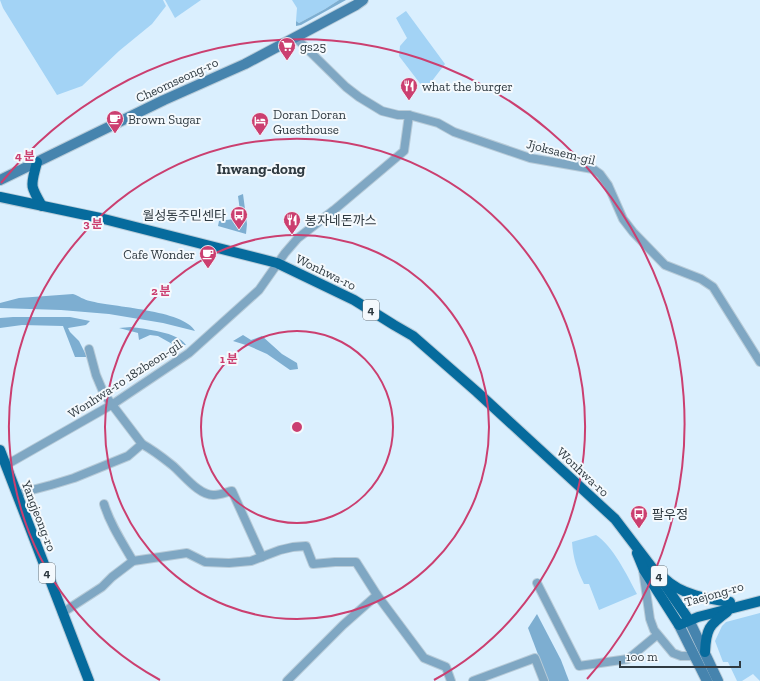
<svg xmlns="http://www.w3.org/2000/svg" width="760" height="681" font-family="'Zilla Slab','Noto Sans KR',serif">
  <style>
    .green { fill: #a3d3f5 }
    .forest { fill: #7daed1 }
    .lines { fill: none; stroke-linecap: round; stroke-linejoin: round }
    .street-casing { stroke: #b8cbd8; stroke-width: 10 }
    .secondary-casing { stroke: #b8cbd8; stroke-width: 12 }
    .primary-casing { stroke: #b8cbd8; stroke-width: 12 }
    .street { stroke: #7fa7c3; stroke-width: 8 }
    .secondary { stroke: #4684ae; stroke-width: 10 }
    .primary { stroke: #066b9d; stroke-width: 10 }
    .ring { fill: none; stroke: #cb3f70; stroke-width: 2 }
    .labels { text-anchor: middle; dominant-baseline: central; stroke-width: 4; stroke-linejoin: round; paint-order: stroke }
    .shield { fill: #f4f9fd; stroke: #6a7379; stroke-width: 1 }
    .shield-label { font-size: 12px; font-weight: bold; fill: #2f3a41 }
    .poi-label { font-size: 13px; fill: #2f3a41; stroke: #f4f9fd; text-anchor: start }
    .street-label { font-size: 13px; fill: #2f3a41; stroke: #f4f9fd }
    .quarter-label { font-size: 15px; font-weight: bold; fill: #2f3a41; stroke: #f4f9fd }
    .centre { fill: #cb3f70; stroke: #f4f9fd; stroke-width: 2 }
    .ring-label { font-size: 12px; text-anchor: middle; font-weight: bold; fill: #cb3f70; stroke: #f4f9fd; stroke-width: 4; stroke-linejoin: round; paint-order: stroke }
  </style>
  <rect width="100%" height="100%" fill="#daeffe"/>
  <!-- green -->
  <g class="green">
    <path d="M0,0H163L166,6L152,24L119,51L82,86L57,95L3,8Z"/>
    <path d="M165,0H201L175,18Z"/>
    <path d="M292,0H339L325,9L299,23L296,21L297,8Z"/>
    <path d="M406,11L445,64L425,90L399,56L400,46L407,38L396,18Z"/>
    <path d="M596,535C613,546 627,575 637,594L599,610L589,584H584C577,570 573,558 572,542Z"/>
    <path d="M760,613V681L753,674L742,681H737L728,662H723L715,641L722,626L726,622Z"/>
  </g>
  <!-- forest -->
  <g class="forest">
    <path d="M339,0H346L301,25L296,26V21L299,23L325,9Z"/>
    <path d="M243,194L247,224L246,234L218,226L219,221L241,218L238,196Z"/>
    <path d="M73,294C79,296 84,300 90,301C112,307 184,310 195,331L163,323L109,314L61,310L0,308V303L19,298Z"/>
    <path d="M13,317H70L90,321L86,325L68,328L70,332L79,341L87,357H75L63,326L22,325L0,328V318Z"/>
    <path d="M131,327C145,329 178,332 186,345H174L158,336L150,335L139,340L138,333L119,328Z"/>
    <path d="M243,335L251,340L262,336L282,354L297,363L298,369L290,370L267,354L249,346L233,341Z"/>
    <path d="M537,614L561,660L569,681H548L528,628Z"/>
  </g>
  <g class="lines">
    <defs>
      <g id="street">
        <path d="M296,38L346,87L359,97L382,111L398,115H409L438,123L454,132L530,158L593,169L600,174L608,185L623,219L633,232L665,265L701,279L713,287L760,362"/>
        <path d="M89,349L96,375L104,394L142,444"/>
        <path d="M6,465L113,404L189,353L259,290L285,253L298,238L334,210L404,151L409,115"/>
        <path d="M17,494L51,485L74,478L128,456L142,444C153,450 162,457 172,465C183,474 199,496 214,495C220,495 227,492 232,491L262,557"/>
        <path d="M104,504C110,524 122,542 133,561"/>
        <path d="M643,570L650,619L654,630L673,653L681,656H691L696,658"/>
        <path d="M537,583L579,666L628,659L657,635"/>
        <path d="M62,613L102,587L112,577L133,561L187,553L205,562L229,563L251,561L280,550L293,547L306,546L313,564L335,562H356L377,595L424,658L446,667L451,681"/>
        <path d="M287,681L343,625L377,595"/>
        <path d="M473,681L535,658L544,681"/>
      </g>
      <g id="secondary">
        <path d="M0,180L164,100L245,64L356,5L363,0"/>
        <path d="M689,620L718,681"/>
        <path d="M679,625L707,681"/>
      </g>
      <g id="primary">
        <path d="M37,162C31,186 29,184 42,206"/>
        <path d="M0,197L100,218L277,263L354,300L394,325L413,336L477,392L615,519L663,582L689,620"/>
        <path d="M0,450L89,681"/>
        <path d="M637,553L644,570L679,625L698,617L760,601"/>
        <path d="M664,578C681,595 708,599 730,602"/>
        <path d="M705,652C706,629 709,625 727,612"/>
      </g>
    </defs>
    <!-- street casing -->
    <use href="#street" class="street-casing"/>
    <!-- secondary casing -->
    <use href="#secondary" class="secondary-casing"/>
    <!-- primary casing -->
    <use href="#primary" class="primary-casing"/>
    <!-- street -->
    <use href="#street" class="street"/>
    <!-- secondary -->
    <use href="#secondary" class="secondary"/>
    <!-- primary -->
    <use href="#primary" class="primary"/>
  </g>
  <!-- distance rings -->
  <g class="ring">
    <circle cx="297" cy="427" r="96"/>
    <circle cx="297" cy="427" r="192"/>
    <path d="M160 680A288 288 0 1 1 434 680"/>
    <path d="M1 183A384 384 0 1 1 587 679"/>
  </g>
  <!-- icons -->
  <defs>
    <symbol id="supermarket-pin" viewBox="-11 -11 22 30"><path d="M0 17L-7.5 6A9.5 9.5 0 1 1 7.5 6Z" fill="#cb3f70" stroke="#f4f9fd"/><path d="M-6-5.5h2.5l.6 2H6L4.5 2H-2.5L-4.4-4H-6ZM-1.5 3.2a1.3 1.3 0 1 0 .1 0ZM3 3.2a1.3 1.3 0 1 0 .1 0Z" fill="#fff"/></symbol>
    <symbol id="restaurant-pin" viewBox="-11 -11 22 30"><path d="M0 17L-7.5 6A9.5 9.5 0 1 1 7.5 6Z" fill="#cb3f70" stroke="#f4f9fd"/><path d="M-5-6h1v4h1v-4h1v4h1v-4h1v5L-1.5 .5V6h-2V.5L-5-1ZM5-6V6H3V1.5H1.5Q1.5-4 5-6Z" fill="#fff"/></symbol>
    <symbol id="cafe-pin" viewBox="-11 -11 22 30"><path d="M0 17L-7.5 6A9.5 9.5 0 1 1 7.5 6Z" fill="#cb3f70" stroke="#f4f9fd"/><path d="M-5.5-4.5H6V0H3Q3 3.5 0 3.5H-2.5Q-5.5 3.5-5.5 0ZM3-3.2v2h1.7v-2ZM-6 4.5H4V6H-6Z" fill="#fff"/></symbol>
    <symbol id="hotel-pin" viewBox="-11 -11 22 30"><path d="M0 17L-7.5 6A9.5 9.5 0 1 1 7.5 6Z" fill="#cb3f70" stroke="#f4f9fd"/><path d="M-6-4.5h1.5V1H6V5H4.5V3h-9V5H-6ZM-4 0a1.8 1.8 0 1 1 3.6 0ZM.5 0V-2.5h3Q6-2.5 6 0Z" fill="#fff"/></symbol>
    <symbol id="bus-pin" viewBox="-11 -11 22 30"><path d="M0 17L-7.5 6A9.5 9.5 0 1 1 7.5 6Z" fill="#cb3f70" stroke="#f4f9fd"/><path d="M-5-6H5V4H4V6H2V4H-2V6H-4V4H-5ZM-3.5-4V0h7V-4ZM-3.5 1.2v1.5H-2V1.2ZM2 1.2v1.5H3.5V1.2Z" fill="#fff"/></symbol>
  </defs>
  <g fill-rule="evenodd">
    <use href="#supermarket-pin" x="277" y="36" width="20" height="27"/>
    <use href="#restaurant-pin" x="399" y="76" width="20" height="27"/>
    <use href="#cafe-pin" x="105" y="109" width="20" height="27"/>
    <use href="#hotel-pin" x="250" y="111" width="20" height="27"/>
    <use href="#bus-pin" x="229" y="205" width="20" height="27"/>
    <use href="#restaurant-pin" x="282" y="210" width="20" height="27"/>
    <use href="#cafe-pin" x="198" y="244" width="20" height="27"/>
    <use href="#bus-pin" x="629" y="504" width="20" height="27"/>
  </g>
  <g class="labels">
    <!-- shield labels -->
    <g class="shield">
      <rect x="363" y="300" width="16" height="20" rx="3"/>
      <rect x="39" y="563" width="16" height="20" rx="3"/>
      <rect x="651" y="566" width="16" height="20" rx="3"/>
    </g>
    <g class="shield-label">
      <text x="371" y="310">4</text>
      <text x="47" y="573">4</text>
      <text x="659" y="576">4</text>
    </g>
    <!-- poi labels -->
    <g class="poi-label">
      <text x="300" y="46">gs25</text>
      <text x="422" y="86">what the burger</text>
      <text x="273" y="114">Doran Doran<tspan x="273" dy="15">Guesthouse</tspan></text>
      <text x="128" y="119">Brown Sugar</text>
      <text x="226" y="215" text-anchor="end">월성동주민센타</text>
      <text x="305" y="220">봉자네돈까스</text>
      <text x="195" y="254" text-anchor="end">Cafe Wonder</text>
      <text x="652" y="514">팔우정</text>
    </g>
    <!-- street labels -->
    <g class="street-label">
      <text transform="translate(177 80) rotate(-25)">Cheomseong-ro</text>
      <text transform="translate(561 152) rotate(14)">Jjoksaem-gil</text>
      <text transform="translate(326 272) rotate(26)">Wonhwa-ro</text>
      <text transform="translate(125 379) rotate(-33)">Wonhwa-ro 182beon-gil</text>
      <text transform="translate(583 472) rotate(43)">Wonhwa-ro</text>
      <text transform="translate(39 516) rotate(69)">Yangjeong-ro</text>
      <text transform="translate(714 594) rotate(-16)">Taejong-ro</text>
    </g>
    <!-- quarter labels -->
    <g class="quarter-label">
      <text x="261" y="169">Inwang-dong</text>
    </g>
  </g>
  <circle cx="297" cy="427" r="6" class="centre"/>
  <g class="ring-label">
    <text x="25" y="160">4 분</text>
    <text x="93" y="228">3 분</text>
    <text x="161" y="295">2 분</text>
    <text x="229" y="363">1 분</text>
  </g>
  <!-- scale -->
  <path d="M620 661v6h120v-6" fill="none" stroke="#2f3a41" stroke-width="2"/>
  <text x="626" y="661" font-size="12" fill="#2f3a41" stroke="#f4f9fd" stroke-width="3" paint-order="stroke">100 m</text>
</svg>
